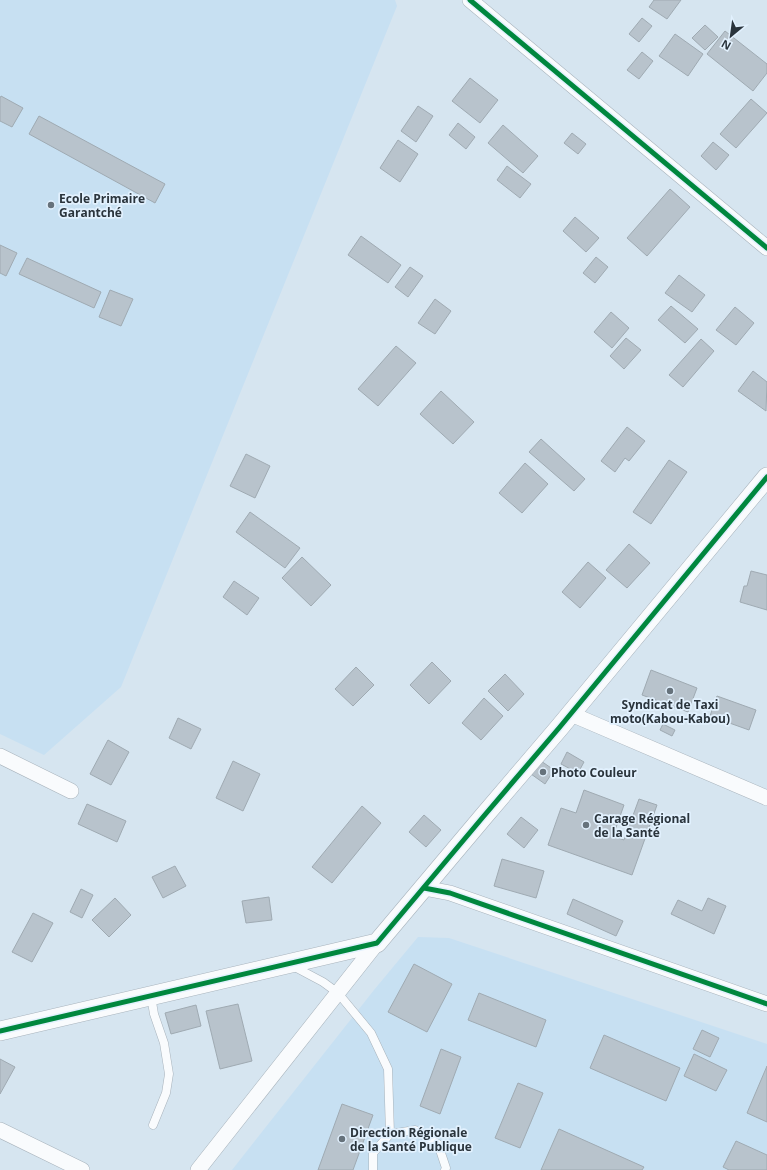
<svg xmlns="http://www.w3.org/2000/svg" width="767" height="1170" font-family="'Open Sans',sans-serif">
  <style>
    .built { fill: #c7e0f2 }
    .building { fill: #b8c3cc; stroke: #9faab2 }
    .lines { fill: none; stroke-linecap: round; stroke-linejoin: round }
    .service-casing { stroke: #a8b3bc; stroke-width: 9 }
    .minor-casing { stroke: #a8b3bc; stroke-width: 16 }
    .tertiary-casing { stroke: #a8b3bc; stroke-width: 20 }
    .service { stroke: #f9fbfd; stroke-width: 8 }
    .minor { stroke: #f9fbfd; stroke-width: 15 }
    .tertiary { stroke: #f9fbfd; stroke-width: 19 }
    .cycleway-casing { stroke: #e2f1fe; stroke-width: 8 }
    .cycleway { stroke: #00873e; stroke-width: 5 }
    .poi-dot { fill: #66727b; stroke: #e2f1fe; stroke-width: 1.5 }
    .labels { text-anchor: middle; dominant-baseline: central; stroke-width: 3.5; stroke-linejoin: round; paint-order: stroke }
    .poi-label { font-size: 12px; font-weight: bold; fill: #2a343c; stroke: #e2f1fe; text-anchor: start }
  </style>
  <rect width="100%" height="100%" fill="#d6e5f0"/>
  <!-- built -->
  <g class="built">
    <path d="M0,0H395L397,6L121,687L44,755L0,734Z"/>
    <path d="M418,937L449,938L767,1044V1170H232L374,990Z"/>
  </g>
  <!-- building -->
  <g class="building">
    <path d="M654,0H681L667,19L649,7Z"/>
    <path d="M642,18L652,26L639,42L629,34Z"/>
    <path d="M705,25L718,37L705,50L692,38Z"/>
    <path d="M725,31L767,64V73L753,91L707,54Z"/>
    <path d="M675,34L703,54L688,76L659,56Z"/>
    <path d="M642,52L653,61L639,79L627,70Z"/>
    <path d="M470,78L498,100L480,123L452,101Z"/>
    <path d="M1,96L23,108L12,127L0,121V98Z"/>
    <path d="M751,99L767,113L736,148L720,134Z"/>
    <path d="M418,106L433,116L416,142L401,131Z"/>
    <path d="M39,116L165,184L155,203L29,134Z"/>
    <path d="M458,123L475,137L466,149L449,135Z"/>
    <path d="M503,125L538,156L523,173L488,143Z"/>
    <path d="M572,133L586,144L578,154L564,143Z"/>
    <path d="M398,140L418,154L400,182L380,168Z"/>
    <path d="M713,142L729,155L716,170L701,156Z"/>
    <path d="M507,166L531,184L520,198L497,180Z"/>
    <path d="M670,189L690,207L647,256L627,238Z"/>
    <path d="M575,217L599,238L586,252L563,231Z"/>
    <path d="M361,236L401,265L388,283L348,255Z"/>
    <path d="M0,245L17,253L6,276L0,273Z"/>
    <path d="M596,257L608,267L595,283L583,273Z"/>
    <path d="M27,258L101,292L94,308L19,274Z"/>
    <path d="M410,267L423,276L408,297L395,287Z"/>
    <path d="M679,275L705,295L692,312L665,293Z"/>
    <path d="M110,290L133,299L121,326L99,317Z"/>
    <path d="M435,299L451,311L435,334L418,323Z"/>
    <path d="M671,306L698,329L685,343L658,320Z"/>
    <path d="M735,307L754,323L736,345L716,330Z"/>
    <path d="M611,312L629,328L612,348L594,332Z"/>
    <path d="M626,338L641,350L624,369L610,356Z"/>
    <path d="M701,339L714,351L683,387L669,375Z"/>
    <path d="M396,346L416,363L378,406L358,389Z"/>
    <path d="M753,371L767,382L766,411L738,391Z"/>
    <path d="M441,391L474,422L453,444L420,414Z"/>
    <path d="M627,427L645,441L629,461L625,458L615,472L601,461Z"/>
    <path d="M541,439L585,479L574,491L529,452Z"/>
    <path d="M246,454L270,466L255,498L230,486Z"/>
    <path d="M669,460L687,472L651,524L633,512Z"/>
    <path d="M525,463L548,484L522,513L499,493Z"/>
    <path d="M250,512L300,548L285,568L236,532Z"/>
    <path d="M629,544L650,563L627,588L606,570Z"/>
    <path d="M302,557L331,585L311,606L282,578Z"/>
    <path d="M588,562L606,578L580,608L562,592Z"/>
    <path d="M751,571L767,575V610L740,602L744,586H747Z"/>
    <path d="M234,581L259,598L247,615L223,597Z"/>
    <path d="M432,662L451,681L429,704L410,685Z"/>
    <path d="M356,667L374,685L353,706L335,689Z"/>
    <path d="M651,670L697,688L688,712L642,695Z"/>
    <path d="M505,674L524,694L508,711L488,691Z"/>
    <path d="M717,696L756,710L749,730L710,716Z"/>
    <path d="M484,698L503,716L481,740L462,723Z"/>
    <path d="M178,718L201,729L191,749L169,738Z"/>
    <path d="M663,724L675,730L672,736L660,730Z"/>
    <path d="M108,740L129,752L111,785L90,774Z"/>
    <path d="M567,752L584,762L578,773L561,764Z"/>
    <path d="M233,761L260,774L243,811L216,798Z"/>
    <path d="M541,761L554,770L545,784L531,774Z"/>
    <path d="M584,790L624,805L613,836L624,840L639,799L657,805L632,875L548,845L561,808L576,813Z"/>
    <path d="M87,804L126,821L117,842L78,824Z"/>
    <path d="M362,806L381,823L332,883L312,867Z"/>
    <path d="M424,815L441,830L426,847L409,832Z"/>
    <path d="M521,817L538,830L524,848L507,834Z"/>
    <path d="M502,859L544,871L536,898L494,886Z"/>
    <path d="M175,866L186,886L163,898L152,877Z"/>
    <path d="M81,889L93,895L82,918L70,912Z"/>
    <path d="M269,897L272,920L246,923L242,901Z"/>
    <path d="M115,898L131,915L109,937L92,920Z"/>
    <path d="M708,898L726,906L714,934L671,914L678,900L702,911Z"/>
    <path d="M573,899L623,921L616,936L567,914Z"/>
    <path d="M33,913L53,923L32,962L12,952Z"/>
    <path d="M414,964L452,984L427,1032L388,1012Z"/>
    <path d="M479,993L546,1020L536,1047L468,1020Z"/>
    <path d="M238,1004L252,1061L220,1069L206,1011Z"/>
    <path d="M196,1005L201,1026L171,1034L165,1013Z"/>
    <path d="M702,1030L719,1038L710,1057L693,1049Z"/>
    <path d="M604,1035L680,1068L666,1101L590,1068Z"/>
    <path d="M441,1049L461,1057L440,1114L420,1106Z"/>
    <path d="M694,1054L727,1070L716,1091L684,1076Z"/>
    <path d="M0,1059L15,1067L0,1094Z"/>
    <path d="M767,1066V1122L747,1113Z"/>
    <path d="M518,1083L543,1093L520,1148L495,1138Z"/>
    <path d="M342,1104L373,1115L353,1170H318Z"/>
    <path d="M559,1129L644,1167L642,1170H541Z"/>
    <path d="M736,1141L767,1155V1170H729L723,1167Z"/>
  </g>
  <g class="lines">
    <defs>
      <g id="service">
        <path d="M291,965L323,982L338,993L371,1033L388,1069L390,1134"/>
        <path d="M151,996L154,1014L164,1043L169,1074L166,1093L153,1125"/>
        <path d="M373,1170V1153L390,1134L415,1130L438,1144L446,1168L445,1170"/>
      </g>
      <g id="minor">
        <path d="M470,0L767,248"/>
        <path d="M571,714L767,798"/>
        <path d="M0,756L71,791"/>
        <path d="M424,888L450,893L767,1004"/>
        <path d="M0,1130L82,1170"/>
        <path d="M198,1170L377,943"/>
      </g>
      <path id="tertiary" d="M0,1031L377,943L483,817L559,728L767,477"/>
    </defs>
    <!-- service casing -->
    <use href="#service" class="service-casing"/>
    <!-- minor casing -->
    <use href="#minor" class="minor-casing"/>
    <!-- tertiary casing -->
    <use href="#tertiary" class="tertiary-casing"/>
    <!-- service -->
    <use href="#service" class="service"/>
    <!-- minor -->
    <use href="#minor" class="minor"/>
    <!-- tertiary -->
    <use href="#tertiary" class="tertiary"/>
    <defs>
      <g id="cycleway">
        <path d="M470,0L767,248"/>
        <path d="M424,888L450,893L767,1004"/>
        <path d="M0,1031L377,943L483,817L559,728L767,477"/>
      </g>
    </defs>
    <!-- cycleway casing -->
    <use href="#cycleway" class="cycleway-casing"/>
    <!-- cycleway -->
    <use href="#cycleway" class="cycleway"/>
  </g>
  <!-- markers -->
  <g class="poi-dot">
    <circle cx="51" cy="205" r="4"/>
    <circle cx="670" cy="691" r="4"/>
    <circle cx="543" cy="772" r="4"/>
    <circle cx="586" cy="825" r="4"/>
    <circle cx="342" cy="1139" r="4"/>
  </g>
  <g class="labels">
    <!-- poi labels -->
    <g class="poi-label">
      <text x="59" y="198">Ecole Primaire<tspan x="59" dy="14">Garantché</tspan></text>
      <text x="670" y="704" text-anchor="middle">Syndicat de Taxi<tspan x="670" dy="14">moto(Kabou-Kabou)</tspan></text>
      <text x="551" y="772">Photo Couleur</text>
      <text x="594" y="818">Carage Régional<tspan x="594" dy="14">de la Santé</tspan></text>
      <text x="350" y="1132">Direction Régionale<tspan x="350" dy="14">de la Santé Publique</tspan></text>
    </g>
  </g>
  <!-- north arrow -->
  <g transform="translate(731 36) rotate(209)" stroke="#e2f1fe" stroke-width="3" paint-order="stroke">
  <path d="M0-3L7 15L0 10L-7 15Z" fill="#2a343c"/>
  <text y="-6" font-size="11" font-weight="bold" text-anchor="middle" fill="#2a343c">N</text>
  </g>
</svg>
